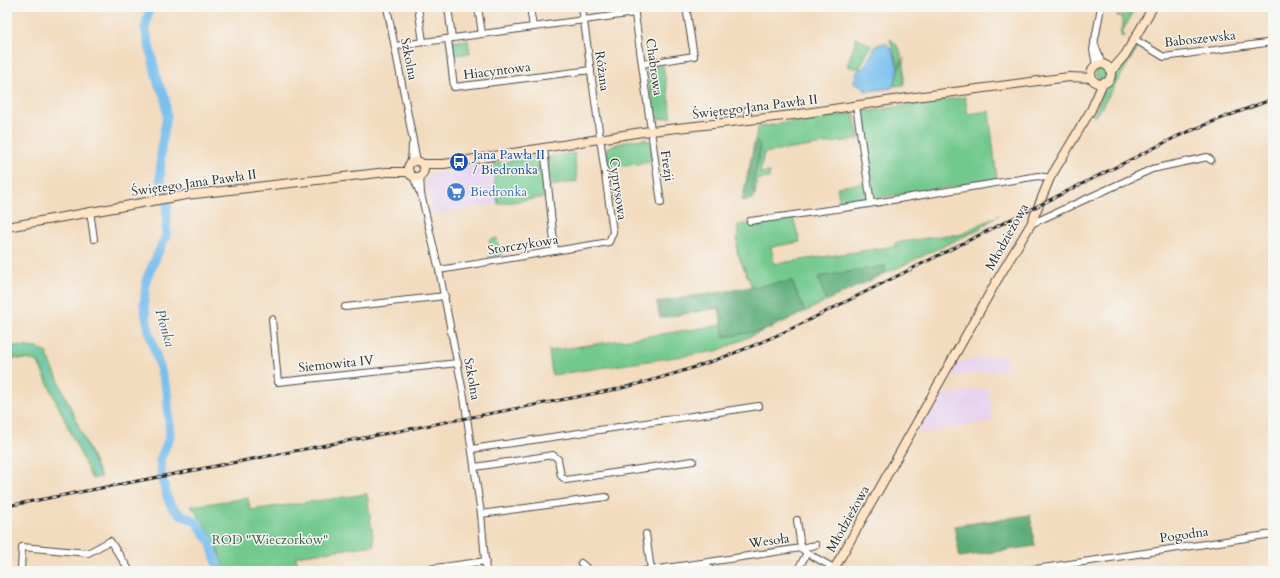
<svg xmlns="http://www.w3.org/2000/svg" width="1280" height="578" font-family="Cardo,serif">
  <style>
    .built { fill: #e7d2ef }
    .green { fill: #72c98e; stroke: #4e7a5c }
    .forest { fill: #5dad79; stroke: #446c52 }
    .water { fill: #78c0f0; stroke: #52768e }
    .lines { fill: none; stroke-linecap: round; stroke-linejoin: round }
    .stream { stroke: #78c0f0; stroke-width: 1.5 }
    .river { stroke: #78c0f0; stroke-width: 9 }
    .street-casing { stroke: #494541; stroke-width: 8 }
    .secondary-casing { stroke: #494541; stroke-width: 10 }
    .street { stroke: #fff; stroke-width: 6 }
    .secondary { stroke: #fee4c5; stroke-width: 8 }
    .rail-casing { stroke: #2b2b2b; stroke-width: 3 }
    .rail { stroke: #f6f6f2; stroke-width: 1.5; stroke-dasharray: 4.5; stroke-linecap: butt }
    .labels { text-anchor: middle; dominant-baseline: central; stroke-width: 3; stroke-linejoin: round; paint-order: stroke }
    .street-label { font-size: 13px; fill: #2b2b2b; stroke: #f6f6f2 }
    .transit-label { font-size: 13px; fill: #164399; stroke: #f6f6f2; text-anchor: start }
    .shop-label { font-size: 13px; fill: #366cbe; stroke: #f6f6f2; text-anchor: start }
    .park-label { font-size: 13px; fill: #405a49; stroke: #f6f6f2 }
    .water-label { font-size: 14px; font-style: italic; fill: #425866; stroke: #f6f6f2 }
  </style>
  <rect width="100%" height="100%" fill="#f6f6f2"/>
  <filter id="ink" filterUnits="userSpaceOnUse"><feTurbulence type="fractalNoise" baseFrequency=".025" numOctaves="2"/><feDisplacementMap in="SourceGraphic" scale="8" xChannelSelector="R" yChannelSelector="G"/><feConvolveMatrix kernelMatrix="1 2 1 2 8 2 1 2 1" color-interpolation-filters="sRGB"/></filter>
  <filter id="wash" filterUnits="userSpaceOnUse"><feTurbulence type="fractalNoise" baseFrequency=".012" numOctaves="4" result="noise"/><feDisplacementMap in="SourceGraphic" scale="16" xChannelSelector="R" yChannelSelector="G"/><feGaussianBlur stdDeviation="0.9" result="paint"/><feColorMatrix in="noise" values="0 0 0 0 0 0 0 0 0 0 0 0 0 0 0 0 0 1.4 0 .05"/><feComposite in="paint" operator="in"/></filter>
  <g filter="url(#wash)">
    <rect width="100%" height="100%" fill="#f3dbbe"/>
    <!-- built -->
    <g class="built">
      <path d="M492,164L498,204L432,214L425,180L431,174Z"/>
      <path d="M1005,355L1007,369L949,377L957,362Z"/>
      <path d="M988,388L993,421L917,434L939,395Z"/>
    </g>
    <!-- green -->
    <g class="green">
      <path d="M1118,12V16L1133,13L1122,32L1124,34L1123,37L1121,36L1120,30L1123,28L1121,16H1117Z"/>
      <path d="M857,37L871,46L859,69L847,66Z"/>
      <path d="M890,39C901,47 903,54 900,67L904,58V85L894,86L899,69Z"/>
      <path d="M468,40L470,53L453,56L451,42Z"/>
      <path d="M1136,45L1137,49L1098,113L1095,116H1093L1104,89L1113,81L1116,70Z"/>
      <path d="M663,65L672,117L657,119L653,116L647,68Z"/>
      <circle cx="1101" cy="74" r="5.5"/>
      <path d="M965,97L968,114L989,111L997,180L878,198L874,196L862,112Z"/>
      <path d="M854,113L859,139L764,153L760,173L770,172L769,178L758,179L755,194C745,180 770,152 755,140L758,127Z"/>
      <path d="M645,139L650,142L652,162L608,168L606,148L628,141Z"/>
      <path d="M574,153L577,181L551,186L548,157Z"/>
      <path d="M541,156L543,161L547,197L498,204L492,164Z"/>
      <path d="M866,183V197L861,202L840,206L837,187Z"/>
      <path d="M999,215L978,230L886,273L885,266L818,277L826,301L805,312L792,281L752,287L737,252L738,225L793,217L800,242L771,247L774,264L896,246L895,243L947,235H959Z"/>
      <path d="M497,238L499,252L503,255L488,257L492,253L489,240Z"/>
      <path d="M722,325L724,337L765,330L717,351L552,375L549,351Z"/>
      <path d="M7,345L38,348L46,352L101,477L92,479L38,362L32,360L7,358Z"/>
      <path d="M367,494L374,545L296,556L298,571H224C219,545 207,526 191,506L248,498L250,510Z"/>
    </g>
    <!-- forest -->
    <g class="forest">
      <path d="M755,140L760,145V150L753,185L755,194L753,199L742,201Z"/>
      <path d="M885,266L886,273L826,301L818,277Z"/>
      <path d="M792,281L805,312L765,330L724,337L719,308L660,318L657,302Z"/>
      <path d="M1030,515L1035,546L960,557L954,526Z"/>
    </g>
    <!-- water -->
    <path class="water" d="M880,44L886,43C892,47 898,64 898,72C897,77 894,83 892,88L866,91L859,84L855,85L854,81L857,72L865,66L876,46Z"/>
    <g class="lines">
      <!-- stream -->
      <path class="stream" d="M7,351L37,353L42,357L97,477"/>
      <!-- river -->
      <path class="river" d="M150,7L145,28L158,83L165,97L167,116L161,149L160,179L167,202L166,235L146,280L144,306L149,332L167,391L170,436L160,460L162,477L167,497L172,507L180,514L195,521L210,541L219,571"/>
    </g>
  </g>
  <g filter="url(#ink)">
    <g class="lines">
      <defs>
        <g id="street">
          <path d="M387,7L417,161"/>
          <path d="M418,7L423,42"/>
          <path d="M448,7L452,38"/>
          <path d="M478,7L482,34"/>
          <path d="M530,7L533,27"/>
          <path d="M634,7L661,203"/>
          <path d="M448,39L454,87L591,70"/>
          <path d="M1134,39L1164,57L1273,42"/>
          <path d="M1094,42L1102,64"/>
          <path d="M395,46L635,13"/>
          <path d="M642,64L694,56L686,7"/>
          <path d="M1096,65L1093,50L1101,7"/>
          <path d="M856,106L871,203"/>
          <path d="M747,110L749,120"/>
          <path d="M544,148L555,251"/>
          <path d="M411,163L412,145"/>
          <path d="M420,175L421,194L439,270L464,397L481,514L486,571"/>
          <path d="M413,176L419,191"/>
          <path d="M90,211L94,239"/>
          <path d="M750,221L850,207L1038,176L1050,178"/>
          <path d="M1031,224L1152,169L1203,158L1207,157L1211,160"/>
          <path d="M439,270L609,242L613,232L582,7"/>
          <path d="M345,307L445,296"/>
          <path d="M272,319L278,382L458,363"/>
          <path d="M472,449L759,406"/>
          <path d="M475,467L553,455L558,459L561,476L566,480L693,461"/>
          <path d="M481,514L606,497"/>
          <path d="M797,520L801,548L816,545"/>
          <path d="M646,534L651,570"/>
          <path d="M581,563L590,571"/>
          <path d="M702,563L801,548L807,553L834,568"/>
          <path d="M21,571L22,547L88,553L110,541L130,571"/>
          <path d="M414,571L486,561"/>
          <path d="M643,571L702,563L713,571"/>
          <path d="M797,571L807,553"/>
          <path d="M1022,571L1273,534"/>
        </g>
        <g id="secondary">
          <circle cx="1101" cy="74" r="10"/>
          <path d="M1111,71L1125,55L1153,7"/>
          <circle cx="416" cy="169" r="8"/>
          <path d="M422,164H444L642,132L793,115L900,99L1069,77L1092,78"/>
          <path d="M7,227L186,195L387,172H409"/>
          <path d="M833,571L996,282L1031,224L1050,178L1091,110L1103,83"/>
        </g>
      </defs>
      <!-- street casing -->
      <use href="#street" class="street-casing"/>
      <!-- secondary casing -->
      <use href="#secondary" class="secondary-casing"/>
      <!-- street -->
      <use href="#street" class="street"/>
      <!-- secondary -->
      <use href="#secondary" class="secondary"/>
      <defs>
        <path id="rail" d="M7,506L618,389C680,374 739,354 797,326L1178,136L1217,120L1273,99"/>
      </defs>
      <!-- rail casing -->
      <use href="#rail" class="rail-casing"/>
      <!-- rail -->
      <use href="#rail" class="rail"/>
    </g>
  </g>
  <!-- icons -->
  <defs>
    <symbol id="bus-disc" viewBox="-11 -11 22 22"><circle r="9.5" fill="#1a4fb4" stroke="#f6f6f2"/><path d="M-5-6H5V4H4V6H2V4H-2V6H-4V4H-5ZM-3.5-4V0h7V-4ZM-3.5 1.2v1.5H-2V1.2ZM2 1.2v1.5H3.5V1.2Z" fill="#fff"/></symbol>
    <symbol id="supermarket-disc" viewBox="-11 -11 22 22"><circle r="9.5" fill="#3f7fe0" stroke="#f6f6f2"/><path d="M-6-5.5h2.5l.6 2H6L4.5 2H-2.5L-4.4-4H-6ZM-1.5 3.2a1.3 1.3 0 1 0 .1 0ZM3 3.2a1.3 1.3 0 1 0 .1 0Z" fill="#fff"/></symbol>
  </defs>
  <g fill-rule="evenodd">
    <use href="#bus-disc" x="448" y="151" width="22" height="22"/>
    <use href="#supermarket-disc" x="445" y="181" width="22" height="22"/>
  </g>
  <g class="labels">
    <!-- street labels -->
    <g class="street-label">
      <text transform="translate(1200 39) rotate(-6)">Baboszewska</text>
      <text transform="translate(409 59) rotate(79)">Szkolna</text>
      <text transform="translate(654 67) rotate(82)">Chabrowa</text>
      <text transform="translate(497 71) rotate(-7)">Hiacyntowa</text>
      <text transform="translate(602 71) rotate(82)">Różana</text>
      <text transform="translate(755 107) rotate(-7)">Świętego Jana Pawła II</text>
      <text transform="translate(667 166) rotate(82)">Frezji</text>
      <text transform="translate(194 183) rotate(-8)">Świętego Jana Pawła II</text>
      <text transform="translate(618 189) rotate(82)">Cyprysowa</text>
      <text transform="translate(1007 237) rotate(-61)">Młodzieżowa</text>
      <text transform="translate(523 245) rotate(-9)">Storczykowa</text>
      <text transform="translate(336 364) rotate(-6)">Siemowita IV</text>
      <text transform="translate(472 379) rotate(80)">Szkolna</text>
      <text transform="translate(848 519) rotate(-61)">Młodzieżowa</text>
      <text transform="translate(1184 535) rotate(-8)">Pogodna</text>
      <text transform="translate(769 541) rotate(-8)">Wesoła</text>
    </g>
    <!-- transit labels -->
    <g class="transit-label">
      <text x="473" y="155">Jana Pawła II<tspan x="473" dy="15">/ Biedronka</tspan></text>
    </g>
    <!-- shop labels -->
    <g class="shop-label">
      <text x="470" y="192">Biedronka</text>
    </g>
    <!-- park labels -->
    <g class="park-label">
      <text x="270" y="540">ROD "Wieczorków"</text>
    </g>
    <!-- water labels -->
    <g class="water-label">
      <text transform="translate(165 328) rotate(74)">Płonka</text>
    </g>
  </g>
  <!-- margin -->
  <rect width="1280" height="578" fill="none" stroke="#f6f6f2" stroke-width="24"/>
</svg>
